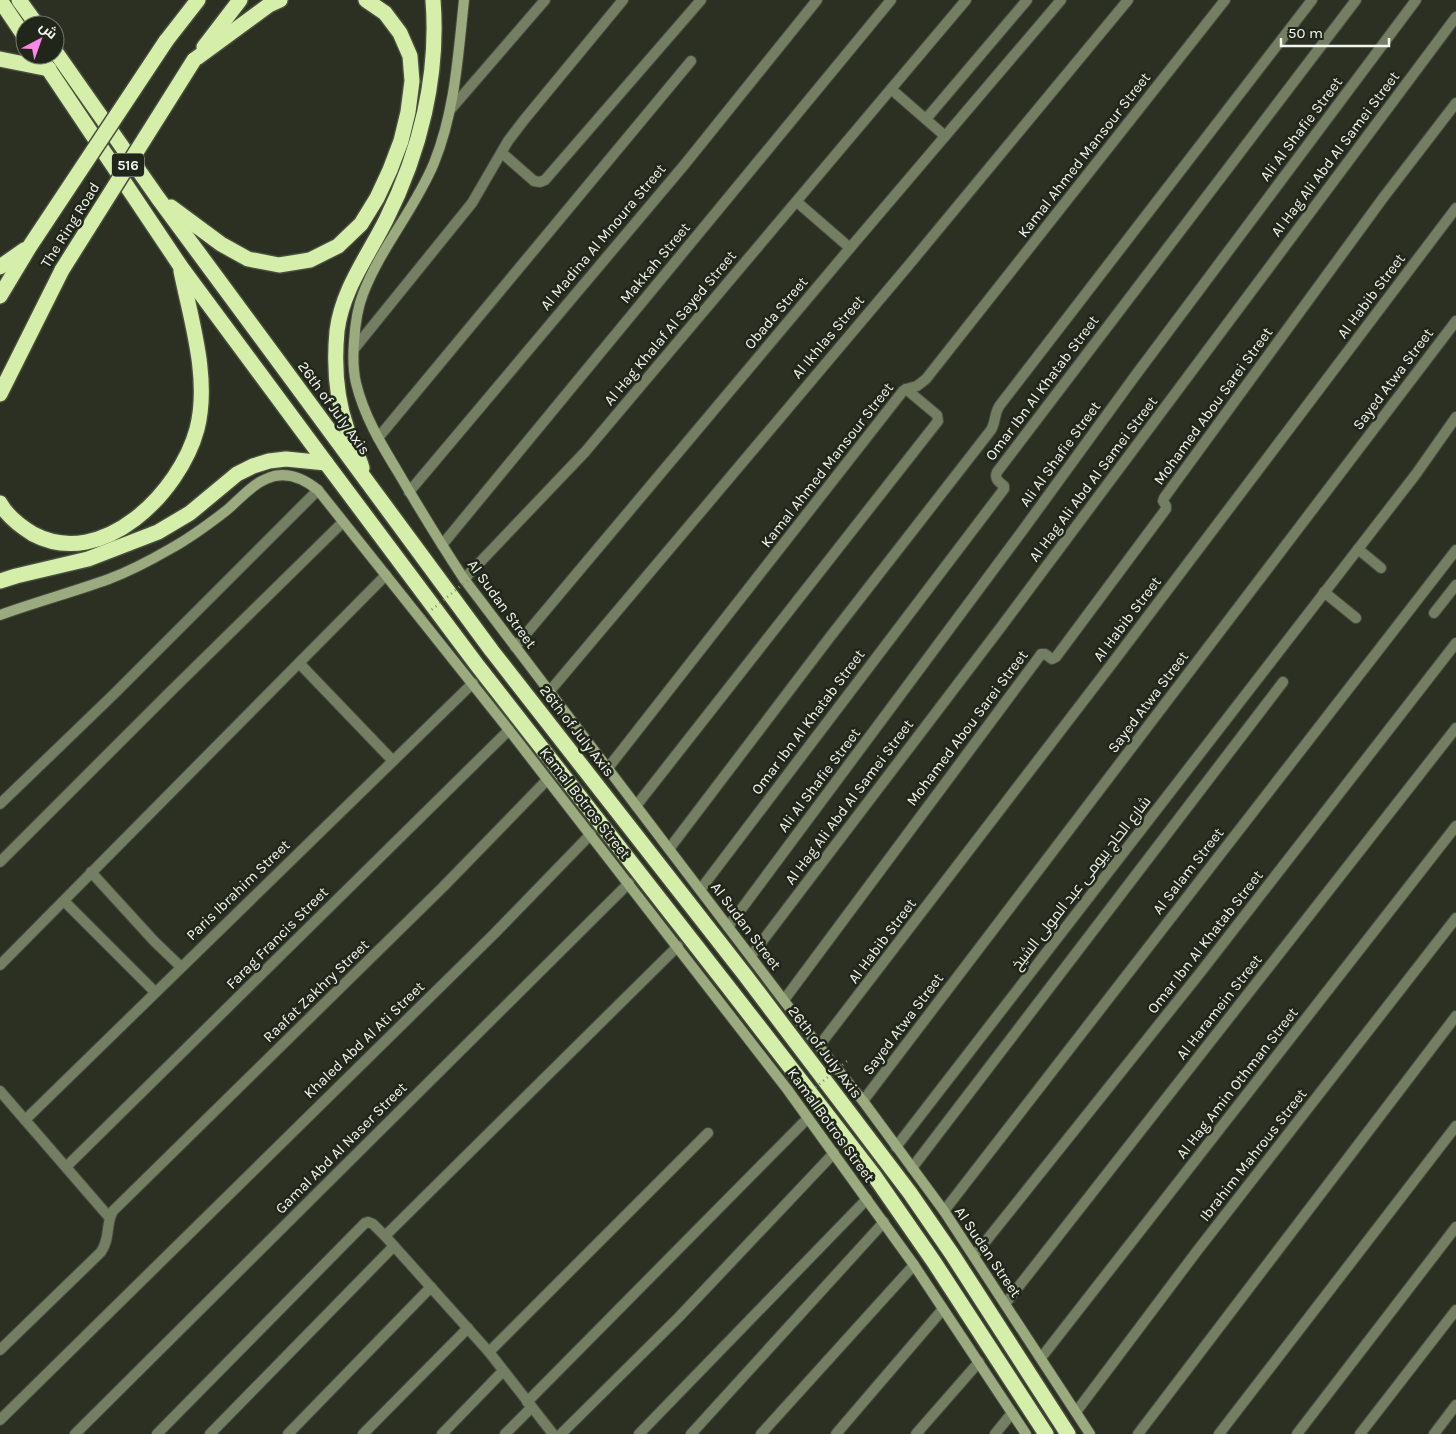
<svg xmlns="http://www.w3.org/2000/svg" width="1456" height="1434" font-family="Karla,Cairo,sans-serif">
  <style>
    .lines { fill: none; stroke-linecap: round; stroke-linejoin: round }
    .street-casing { stroke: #474c3f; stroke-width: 12 }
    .secondary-casing { stroke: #474c3f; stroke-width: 12 }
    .highway-casing { stroke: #474c3f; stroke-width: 18 }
    .street { stroke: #747e62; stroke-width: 10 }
    .secondary { stroke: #9bab7f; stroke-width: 10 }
    .highway { stroke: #d5eea9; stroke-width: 15 }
    .highway-bridge-casing { stroke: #474c3f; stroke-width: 18; stroke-linecap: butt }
    .path-bridge { stroke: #84887d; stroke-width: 2.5; stroke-dasharray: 1 4; stroke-linecap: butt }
    .highway-bridge { stroke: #d5eea9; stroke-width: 15 }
    .labels { text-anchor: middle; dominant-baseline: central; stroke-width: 5; stroke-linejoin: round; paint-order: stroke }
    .shield { fill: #21261a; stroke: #b4b8ae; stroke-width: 1 }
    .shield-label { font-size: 14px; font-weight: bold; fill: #f3f6ee }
    .street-label { font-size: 15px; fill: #f3f6ee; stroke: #21261a }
  </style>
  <rect width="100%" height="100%" fill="#2b3023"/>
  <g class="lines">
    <defs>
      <g id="street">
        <path d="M891,89L945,136"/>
        <path d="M450,110L545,0"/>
        <path d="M926,119L1027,0"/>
        <path d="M502,153L534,181L540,182L545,180L701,0"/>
        <path d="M797,202L850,248"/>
        <path d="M354,349L472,203L508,141L524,120L623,0"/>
        <path d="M378,438L691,61"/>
        <path d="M409,492L685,164L817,0"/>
        <path d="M442,545L891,0"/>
        <path d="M1358,549L1381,568"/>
        <path d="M464,579L585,452L966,0"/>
        <path d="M1324,592L1356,618"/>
        <path d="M1434,613L1456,585"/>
        <path d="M515,647L850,248L1061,0"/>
        <path d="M299,663L393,761"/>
        <path d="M549,692L908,266L1128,0"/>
        <path d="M608,768L903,391L906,389L917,386L926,379L1225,0"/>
        <path d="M0,804L113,695L318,490"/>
        <path d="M636,806L938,421L937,415L906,389"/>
        <path d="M669,849L830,637L991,430C996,422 994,413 1000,405L1312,0"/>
        <path d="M0,862L170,692L343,522"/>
        <path d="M91,872L154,941L181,967"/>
        <path d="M700,890L1004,489V486C999,482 994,479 997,472L1356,0"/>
        <path d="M64,901L155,992"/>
        <path d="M728,927L1023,530L1135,376L1416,0"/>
        <path d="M751,956L1001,627L1456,17"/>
        <path d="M0,965L386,575"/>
        <path d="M784,1000L1039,657L1041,654H1045L1052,659L1056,657L1166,509V506L1163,501L1164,498L1383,198L1456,103"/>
        <path d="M819,1046L1114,661L1456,208"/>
        <path d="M0,1091L109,1217"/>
        <path d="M863,1101L1456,321"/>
        <path d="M25,1120L473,683"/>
        <path d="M896,1147L1416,474L1456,417"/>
        <path d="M66,1167L509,730"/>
        <path d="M912,1168L1283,682"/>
        <path d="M944,1211L1456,550"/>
        <path d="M385,1236L678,946"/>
        <path d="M974,1256L1200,973L1456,643"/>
        <path d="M1005,1304L1456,728"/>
        <path d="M0,1350L101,1252C111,1237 105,1225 113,1211L443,887L547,780"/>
        <path d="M489,1352L708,1133"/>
        <path d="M1041,1358L1456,826"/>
        <path d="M527,1402L808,1118"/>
        <path d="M1076,1412L1197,1251L1456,918"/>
        <path d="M0,1420L494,934L591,834"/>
        <path d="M75,1434L629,883"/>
        <path d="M157,1434L365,1223L368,1222L373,1224L385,1236L489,1352L553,1434"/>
        <path d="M210,1434L394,1246"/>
        <path d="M288,1434L431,1287"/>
        <path d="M363,1434L468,1328"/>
        <path d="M442,1434L503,1371"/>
        <path d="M505,1434L531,1408"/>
        <path d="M561,1434L679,1317L834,1153"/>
        <path d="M639,1434L867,1199"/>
        <path d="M691,1434L884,1222"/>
        <path d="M761,1434L914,1265"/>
        <path d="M836,1434L943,1309"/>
        <path d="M916,1434L979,1362"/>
        <path d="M995,1434L1012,1413"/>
        <path d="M1138,1434L1456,1016"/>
        <path d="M1219,1434L1456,1126"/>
        <path d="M1297,1434L1456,1227"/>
        <path d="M1360,1434L1456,1310"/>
        <path d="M1434,1434L1456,1405"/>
      </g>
      <g id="secondary">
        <path d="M464,0C458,56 455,111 434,163C415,209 381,247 363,294C357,309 355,326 354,342C353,355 353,370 356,383C364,416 381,444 398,472C419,508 441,544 464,579L807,1031L863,1101L944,1211L1090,1434"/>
        <path d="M0,615C36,602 73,592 109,579C130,571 151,560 170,549C190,538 209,524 227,510C239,500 251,485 266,479C285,470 303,478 318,490L509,730L787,1089L914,1265L1026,1434"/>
      </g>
      <g id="highway">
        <path d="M0,0L25,37"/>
        <path d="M19,0L37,25"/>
        <path d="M166,41L198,0"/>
        <path d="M204,47L240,0"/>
        <path d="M55,51L158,198L492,651L745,975L910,1193L952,1254L1068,1434"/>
        <path d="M39,55L181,267L326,463L477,665L729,988L873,1174L934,1262L1046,1434"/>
        <path d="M0,59L49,69"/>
        <path d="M194,60L269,5L280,0"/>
        <path d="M171,207L221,244L248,259L279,265L310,260L338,246L361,224L377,198L390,170L401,141L408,112L412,81L410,56L400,33L385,13L366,0"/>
        <path d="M0,267L24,250"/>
        <path d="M0,296L30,246"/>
        <path d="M0,394L62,270"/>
        <path d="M362,468C358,454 351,442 347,429C336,398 334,363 337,331C342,290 368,256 386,220C420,152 439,76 433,0"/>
        <path d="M0,503C7,516 20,526 33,534C103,571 180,492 197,429C210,379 191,320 181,271"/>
        <path d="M0,581L16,576L88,559L158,532L190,513L237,474L253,466L269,461L286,459L326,463"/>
      </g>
    </defs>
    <!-- street casing -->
    <use href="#street" class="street-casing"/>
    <!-- secondary casing -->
    <use href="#secondary" class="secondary-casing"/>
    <!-- highway casing -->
    <use href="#highway" class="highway-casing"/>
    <!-- street -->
    <use href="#street" class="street"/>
    <!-- secondary -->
    <use href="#secondary" class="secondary"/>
    <!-- highway -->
    <use href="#highway" class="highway"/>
    <defs>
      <g id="highway-bridge">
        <path d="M30,246L166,41"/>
        <path d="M62,270L194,60"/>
      </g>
    </defs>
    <!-- highway-bridge casing -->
    <use href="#highway-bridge" class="highway-bridge-casing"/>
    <!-- path-bridge -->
    <g class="path-bridge">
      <path d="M424,616L474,575"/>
      <path d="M804,1097L847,1061"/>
    </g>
    <!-- highway-bridge -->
    <use href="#highway-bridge" class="highway-bridge"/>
  </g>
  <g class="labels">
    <!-- shield labels -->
    <rect class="shield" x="112" y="153.5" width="32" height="23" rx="4"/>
    <g class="shield-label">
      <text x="128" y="165">516</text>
    </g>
    <!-- street labels -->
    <g class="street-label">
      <text transform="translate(1301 129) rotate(-53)">Ali Al Shafie Street</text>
      <text transform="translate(1335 154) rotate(-53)">Al Hag Ali Abd Al Samei Street</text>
      <text transform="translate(1084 155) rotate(-52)">Kamal Ahmed Mansour Street</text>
      <text transform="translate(70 225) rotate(-58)">The Ring Road</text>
      <text transform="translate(603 237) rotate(-50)">Al Madina Al Mnoura Street</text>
      <text transform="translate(655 263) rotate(-50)">Makkah Street</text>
      <text transform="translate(1371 296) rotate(-53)">Al Habib Street</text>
      <text transform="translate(776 313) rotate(-50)">Obada Street</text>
      <text transform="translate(670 328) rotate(-50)">Al Hag Khalaf Al Sayed Street</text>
      <text transform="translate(828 337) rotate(-50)">Al Ikhlas Street</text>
      <text transform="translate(1393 379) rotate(-53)">Sayed Atwa Street</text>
      <text transform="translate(1042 388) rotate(-53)">Omar Ibn Al Khatab Street</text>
      <text transform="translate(1213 406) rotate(-54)">Mohamed Abou Sarei Street</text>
      <text transform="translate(334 408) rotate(54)">26th of July Axis</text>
      <text transform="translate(1060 454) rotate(-54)">Ali Al Shafie Street</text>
      <text transform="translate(827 465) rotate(-52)">Kamal Ahmed Mansour Street</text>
      <text transform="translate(1093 479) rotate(-53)">Al Hag Ali Abd Al Samei Street</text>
      <text transform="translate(502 604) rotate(54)">Al Sudan Street</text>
      <text transform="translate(1127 619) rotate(-53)">Al Habib Street</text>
      <text transform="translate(1148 702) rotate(-53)">Sayed Atwa Street</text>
      <text transform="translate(808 722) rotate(-53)">Omar Ibn Al Khatab Street</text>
      <text transform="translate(967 728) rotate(-53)">Mohamed Abou Sarei Street</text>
      <text transform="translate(577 731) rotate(52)">26th of July Axis</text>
      <text transform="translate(819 780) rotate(-53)">Ali Al Shafie Street</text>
      <text transform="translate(849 802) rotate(-53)">Al Hag Ali Abd Al Samei Street</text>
      <text transform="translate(585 803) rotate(52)">Kamal Botros Street</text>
      <text transform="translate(1188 871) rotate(-52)">Al Salam Street</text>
      <text transform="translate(1081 883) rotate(-52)">شارع الحاج بيومى عبد المولى الشيخ</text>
      <text transform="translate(238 890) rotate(-44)">Paris Ibrahim Street</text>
      <text transform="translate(746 926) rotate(53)">Al Sudan Street</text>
      <text transform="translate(277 938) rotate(-45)">Farag Francis Street</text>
      <text transform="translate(882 941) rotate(-53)">Al Habib Street</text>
      <text transform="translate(1205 942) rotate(-52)">Omar Ibn Al Khatab Street</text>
      <text transform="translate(316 991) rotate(-44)">Raafat Zakhry Street</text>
      <text transform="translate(1219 1007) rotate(-52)">Al Haramein Street</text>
      <text transform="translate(903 1024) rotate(-53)">Sayed Atwa Street</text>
      <text transform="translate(364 1040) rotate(-44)">Khaled Abd Al Ati Street</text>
      <text transform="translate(825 1052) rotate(53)">26th of July Axis</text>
      <text transform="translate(1237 1083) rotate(-52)">Al Hag Amin Othman Street</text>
      <text transform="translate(831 1125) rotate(54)">Kamal Botros Street</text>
      <text transform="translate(341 1148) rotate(-45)">Gamal Abd Al Naser Street</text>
      <text transform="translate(1253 1155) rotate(-52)">Ibrahim Mahrous Street</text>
      <text transform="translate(988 1252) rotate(56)">Al Sudan Street</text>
    </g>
  </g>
  <!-- north arrow -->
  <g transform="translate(40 40) rotate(41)"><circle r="24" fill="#21261a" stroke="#75796f"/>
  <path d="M0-4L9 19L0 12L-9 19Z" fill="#fb87e6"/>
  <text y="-8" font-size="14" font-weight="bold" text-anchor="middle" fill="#f3f6ee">ش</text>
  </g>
  <!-- scale -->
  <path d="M1281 38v8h108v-8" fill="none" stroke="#f3f6ee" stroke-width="2.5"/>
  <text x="1288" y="38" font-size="15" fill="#f3f6ee" stroke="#21261a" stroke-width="4" paint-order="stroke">50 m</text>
</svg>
